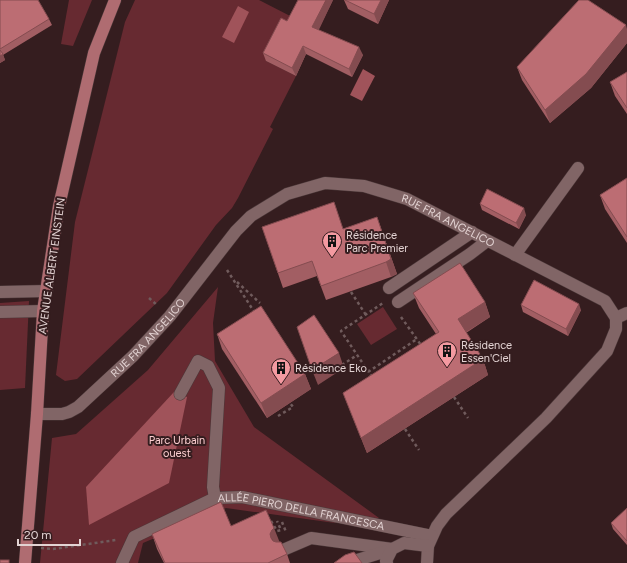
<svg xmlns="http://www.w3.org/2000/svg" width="627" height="563" font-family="Figtree,sans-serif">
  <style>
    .green { fill: #672a31 }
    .water { fill: #a0535a }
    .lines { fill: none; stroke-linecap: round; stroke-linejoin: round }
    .minor-casing { stroke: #4b3839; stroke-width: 13 }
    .major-casing { stroke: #4b3839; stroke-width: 13 }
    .path { stroke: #705b5c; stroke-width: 2.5; stroke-dasharray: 3 3; stroke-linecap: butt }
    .minor { stroke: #816566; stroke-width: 12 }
    .major { stroke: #af6c71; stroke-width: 12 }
    .wall { fill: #a25e63 }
    .shaded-wall { fill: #844c50 }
    .building { fill: #bc6d73; stroke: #844c50 }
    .labels { text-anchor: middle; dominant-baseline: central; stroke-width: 4; stroke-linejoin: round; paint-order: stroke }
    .street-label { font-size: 11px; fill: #e3d3d3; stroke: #351d1f }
    .poi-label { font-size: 11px; fill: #e3d3d3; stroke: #351d1f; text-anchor: start }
    .park-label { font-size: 11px; fill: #fcced0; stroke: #351d1f }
  </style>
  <rect width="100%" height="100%" fill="#351d1f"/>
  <!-- green -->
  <g class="green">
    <path d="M69,0H92L73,46L61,44Z"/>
    <path d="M135,0H259L296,19L284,27L266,61L296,76L270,127L273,129L238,198L232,208L216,225L167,293L77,379L65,381L56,375L75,222L125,22Z"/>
    <path d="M218,287L213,323L215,361L254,427L379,518L335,523L226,508L143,543L138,563H40L52,438L76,434L148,370Z"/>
    <path d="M29,301L25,388L0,390V303Z"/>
    <path d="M383,307L397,329L371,345L357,324Z"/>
  </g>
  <!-- water -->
  <g class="water">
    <path d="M238,6L249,12L234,43L222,37Z"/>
    <path d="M363,69L375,76L362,101L350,95Z"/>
    <path d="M174,392L187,397L169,483L89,525L86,487Z"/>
  </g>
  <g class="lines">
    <defs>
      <g id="minor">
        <path d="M515,255L578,168"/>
        <path d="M389,288L472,232"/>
        <path d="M0,292L47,291"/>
        <path d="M398,302L470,254L487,241"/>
        <path d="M0,312L43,311"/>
        <path d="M616,318L627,313"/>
        <path d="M180,394L198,361L208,366L219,388L213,487L215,498"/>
        <path id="s1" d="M37,414H62L69,412L78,407L133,356L170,316L236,231L251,216L287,194L325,183L364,186L407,199L605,301L616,318V329L607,351L546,418L446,514L437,526L428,546L427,563"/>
        <path d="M283,550L311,538L392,549"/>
        <path id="s2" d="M122,563L134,537L215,498L242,497L432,536"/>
        <path d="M351,563L354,561L390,550"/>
        <path d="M387,563L386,561L392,549L404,543L428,546"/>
      </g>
      <path id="major" d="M25,563L37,414L43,311L59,206L94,53L115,0"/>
    </defs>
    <!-- minor casing -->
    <use href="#minor" class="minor-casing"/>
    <!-- major casing -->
    <use href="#major" class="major-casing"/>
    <!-- path -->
    <g class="path">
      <path d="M227,270L255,313"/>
      <path d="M237,282L260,303"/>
      <path d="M351,292L366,315"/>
      <path d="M149,298L157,305"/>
      <path d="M401,317L421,345"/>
      <path d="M342,365L357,355"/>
      <path d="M368,372L417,339"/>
      <path d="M372,377L341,331L383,303"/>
      <path d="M454,397L468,418"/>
      <path d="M278,416L293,407L290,403"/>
      <path d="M405,429L419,450"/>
      <path d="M271,521L277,531L281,530L277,521"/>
      <path d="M282,522L286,532"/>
      <path d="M41,548L53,549L116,540"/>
    </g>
    <!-- minor -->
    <use href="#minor" class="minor"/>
    <!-- major -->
    <use href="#major" class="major"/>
  </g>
  <!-- wall -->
  <g class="wall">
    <path d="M0,0L49,19L52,25L3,55L5,60L0,63Z"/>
    <path d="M333,0L318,30L363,55L352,77L306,54L296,76L266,61L263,53L287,21Z"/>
    <path d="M344,0H389L378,24L348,9Z"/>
    <path d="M627,29V43L591,88L550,123L522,80L517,67Z"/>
    <path d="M627,72V114L615,96L610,82Z"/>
    <path d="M627,178V243L605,209L600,195Z"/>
    <path d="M480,204L526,215L519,229L482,210Z"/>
    <path d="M377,217L397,274L391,277L326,300L317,276L283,288L262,227L343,229Z"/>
    <path d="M413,293L485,302L490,317L466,333L483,359L488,375L367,453L343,393L436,334L419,308Z"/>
    <path d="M521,305L581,310L568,336L523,312Z"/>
    <path d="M217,334L305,374L311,389L267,418L222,349Z"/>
    <path d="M627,508V545L613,529L611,523Z"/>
    <path d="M231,526L279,542L287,554L290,563H164L157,549L152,534Z"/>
  </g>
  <!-- shaded-wall -->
  <g class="shaded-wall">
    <path d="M326,0H333L316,36L312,27Z"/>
    <path d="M381,0H389L378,24L374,14Z"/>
    <path d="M626,25L627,29V43L591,88L550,123L545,110Z"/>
    <path d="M303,46L306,54L296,76L292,68Z"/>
    <path d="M359,47L363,55L352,77L349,69Z"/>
    <path d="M3,54L5,60L0,63V56Z"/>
    <path d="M524,208L526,215L519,229L516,223Z"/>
    <path d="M377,217L397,274L391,277L386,262Z"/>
    <path d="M485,302L490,317L463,334L458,319Z"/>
    <path d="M579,304L581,310L568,336L566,329Z"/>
    <path d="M339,353L344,368L318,385L312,370Z"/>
    <path d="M483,359L488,375L367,453L361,438Z"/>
    <path d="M305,374L311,389L267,418L261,403Z"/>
    <path d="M274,528L280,543L277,545L271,538L270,534L272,530Z"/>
  </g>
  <!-- building -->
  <g class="building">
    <path d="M0,0H38L49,19L0,49Z"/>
    <path d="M298,0H326L312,27L359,47L349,69L303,46L292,68L263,53L281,18L287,21Z"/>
    <path d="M345,0H381L374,14Z"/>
    <path d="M579,0H588L626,25L586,74L545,110L517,67Z"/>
    <path d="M0,50L3,54L0,56Z"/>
    <path d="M627,72V108L610,82Z"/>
    <path d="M627,178V237L600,195Z"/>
    <path d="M487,189L524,208L516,223L480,204Z"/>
    <path d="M334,202L343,229L377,217L391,259L386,262L321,286L312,261L278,273L262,227Z"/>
    <path d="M460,263L485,302L458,319L483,359L361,438L343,393L439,332L413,293Z"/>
    <path d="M534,280L579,304L566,329L521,305Z"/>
    <path d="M261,306L305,374L261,403L217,334Z"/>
    <path d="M314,315L339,353L312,370L297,327Z"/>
    <path d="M221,502L231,526L266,510L274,528L272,530L270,534L271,538L273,541L276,542H281L287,554L268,563H165L152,534Z"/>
    <path d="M627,508V541L611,523Z"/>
    <path d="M354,552L362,563H334L345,555Z"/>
    <rect x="0" y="560" width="9" height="3"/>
  </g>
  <!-- icons -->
  <defs>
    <symbol id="building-pin" viewBox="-11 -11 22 30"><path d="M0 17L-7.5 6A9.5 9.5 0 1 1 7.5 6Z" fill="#f49aa1" stroke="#351d1f"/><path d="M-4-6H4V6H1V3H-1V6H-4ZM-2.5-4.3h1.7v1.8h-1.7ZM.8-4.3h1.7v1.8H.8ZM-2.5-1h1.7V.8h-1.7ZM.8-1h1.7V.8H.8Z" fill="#111"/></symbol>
  </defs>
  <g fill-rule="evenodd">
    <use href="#building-pin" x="321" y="230" width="22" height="30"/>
    <use href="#building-pin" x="436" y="340" width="22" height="30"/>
    <use href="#building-pin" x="270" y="357" width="22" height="30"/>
  </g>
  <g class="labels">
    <!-- street labels -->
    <g class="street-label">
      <text stroke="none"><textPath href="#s1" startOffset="513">RUE FRA ANGELICO</textPath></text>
      <text transform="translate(52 266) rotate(-82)">AVENUE ALBERT EINSTEIN</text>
      <text stroke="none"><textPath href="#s1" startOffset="141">RUE FRA ANGELICO</textPath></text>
      <text stroke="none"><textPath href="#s2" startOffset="206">ALLÉE PIERO DELLA FRANCESCA</textPath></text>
    </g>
    <!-- poi labels -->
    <g class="poi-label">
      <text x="346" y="235">Résidence<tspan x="346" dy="13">Parc Premier</tspan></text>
      <text x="461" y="345">Résidence<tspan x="461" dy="13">Essen'Ciel</tspan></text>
      <text x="295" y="368">Résidence Eko</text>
    </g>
    <!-- park labels -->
    <g class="park-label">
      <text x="177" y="440">Parc Urbain<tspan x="177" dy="13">ouest</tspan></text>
    </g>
  </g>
  <!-- scale -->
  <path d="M18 539v6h62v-6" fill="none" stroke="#e3d3d3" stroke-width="2"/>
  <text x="24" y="539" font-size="12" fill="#e3d3d3" stroke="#351d1f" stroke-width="3" paint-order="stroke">20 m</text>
</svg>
